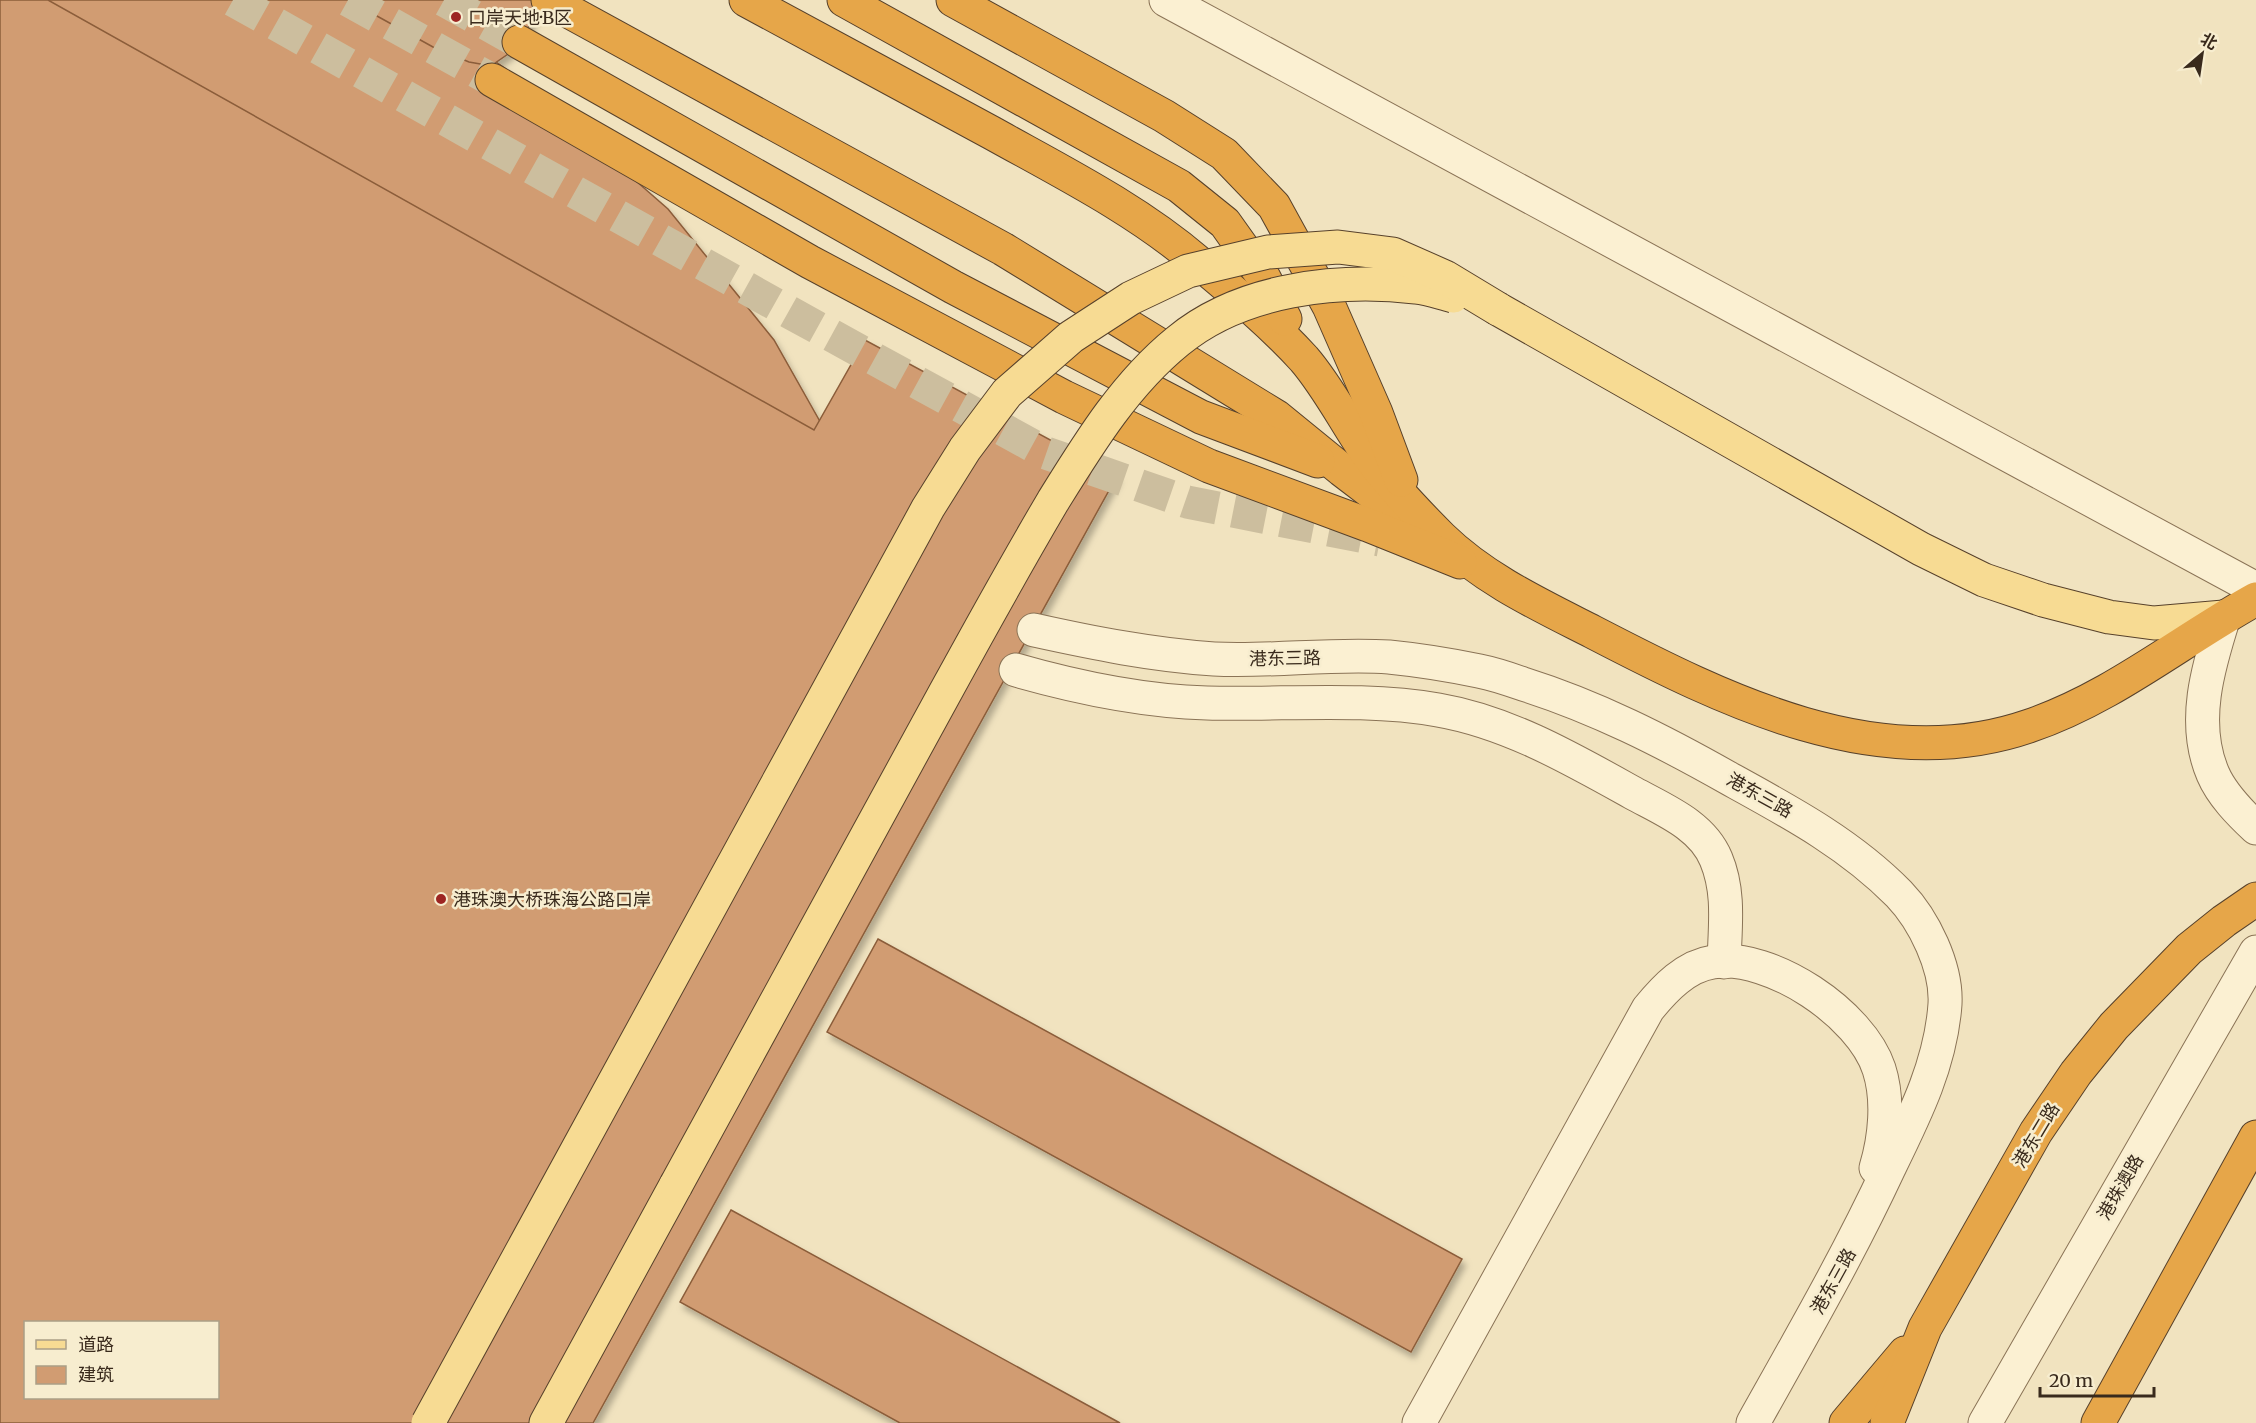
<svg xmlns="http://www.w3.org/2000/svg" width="2256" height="1423" font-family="Merriweather,'Noto Sans SC',serif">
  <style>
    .building { fill: #d19c72; stroke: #8b5d3a; stroke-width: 1.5; fill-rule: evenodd; filter: url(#shadow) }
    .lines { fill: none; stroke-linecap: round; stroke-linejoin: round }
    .highway-tunnel { stroke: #ccbe9e; stroke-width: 33; stroke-dasharray: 33 16; stroke-linecap: butt }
    .minor-casing { stroke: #8a7356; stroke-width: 35 }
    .major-casing { stroke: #57412b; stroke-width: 35 }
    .highway-casing { stroke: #57412b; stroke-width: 35 }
    .minor { stroke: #fbf0d2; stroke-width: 33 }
    .major { stroke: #f7db93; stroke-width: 33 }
    .highway { stroke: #e6a649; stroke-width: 33 }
    .major-bridge-casing { stroke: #57412b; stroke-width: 35; stroke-linecap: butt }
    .major-bridge { stroke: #f7db93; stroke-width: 33 }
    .poi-dot { fill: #9d2522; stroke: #f7edcf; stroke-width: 2 }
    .labels { text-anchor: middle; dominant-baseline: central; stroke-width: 5; stroke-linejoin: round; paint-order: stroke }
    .poi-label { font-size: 18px; fill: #392a1c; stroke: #f7edcf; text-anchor: start }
    .street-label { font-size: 18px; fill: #392a1c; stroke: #f7edcf }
  </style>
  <defs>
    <filter id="shadow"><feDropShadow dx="3.5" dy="6" stdDeviation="3" flood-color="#0004"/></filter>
  </defs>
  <rect width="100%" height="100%" fill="#f1e3bf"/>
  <!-- building -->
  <g class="building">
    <path d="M0,0H408L516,76L668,209L774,340L831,441L854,511L864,595L834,820L783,973L574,1364L520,1423H0ZM26,1322H218V1398H26Z"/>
    <path d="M0,0H48L814,430L865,340L1117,476L593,1423H0ZM26,1322H218V1398H26Z"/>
    <path d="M348,0H544L525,33L511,52L495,63L486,65L469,62L433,47Z"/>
    <path d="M878,939L1462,1259L1411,1352L827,1032Z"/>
    <path d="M731,1210L1120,1423H900L680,1302Z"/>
  </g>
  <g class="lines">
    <!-- highway-tunnel -->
    <g class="highway-tunnel">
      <path d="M233,0L789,312L1046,453L1187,502L1380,540"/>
      <path d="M348,0L492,80"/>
      <path d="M444,0L519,42"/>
    </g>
    <defs>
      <g id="minor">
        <path d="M1166,0L2256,589"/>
        <path d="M2224,617C2208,667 2191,723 2213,774C2222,795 2240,813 2256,828"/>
        <path d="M1034,630C1093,643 1153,655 1214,659C1272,662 1331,653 1389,657C1419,660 1450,665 1479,671C1494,674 1509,679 1523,684C1596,707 1663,741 1730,779C1790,812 1850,844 1899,894C1924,920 1947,967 1945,1004C1941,1063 1915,1115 1889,1168C1848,1256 1800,1339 1753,1423"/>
        <path d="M1016,670C1079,688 1142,701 1207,703C1282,705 1365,697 1438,710C1508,722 1572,759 1633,793C1664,810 1702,825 1716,859C1730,892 1725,927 1724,962"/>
        <path d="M1419,1423L1648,1009C1665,988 1686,966 1713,962C1771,953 1861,1014 1879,1069C1889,1100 1885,1138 1876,1168"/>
        <path d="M1985,1423L2256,952"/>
      </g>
      <g id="major">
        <path d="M1498,309L1921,549L1984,580L2043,600L2109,617L2154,623L2224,617"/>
        <path d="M546,1423L676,1185"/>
      </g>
      <g id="highway">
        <path d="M548,0L1003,249L1277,417L1342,470L1405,518"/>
        <path d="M746,0C828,44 910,89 992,133C1062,172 1136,209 1198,262C1234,292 1272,324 1304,359C1329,388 1347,425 1369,456C1390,485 1416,512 1441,537C1484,579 1540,605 1593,632C1724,700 1879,778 2029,726C2112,698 2180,641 2256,599"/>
        <path d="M844,0L1179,186L1225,223L1264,278L1285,319"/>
        <path d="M953,0L1164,116L1224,154L1274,206L1329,306L1376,413L1401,480"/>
        <path d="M519,42L953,287L1201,417L1318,461"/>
        <path d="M492,80L810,262L1064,397L1209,466L1368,525L1460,562"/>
        <path d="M1846,1423L1905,1353"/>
        <path d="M1887,1423L1925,1328L2036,1132L2076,1073L2114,1026L2189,949L2224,921L2256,899"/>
        <path d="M2098,1423L2256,1137"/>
      </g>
    </defs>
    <!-- minor casing -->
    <use href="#minor" class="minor-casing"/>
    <!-- major casing -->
    <use href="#major" class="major-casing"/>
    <!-- highway casing -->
    <use href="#highway" class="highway-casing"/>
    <!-- minor -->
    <use href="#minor" class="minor"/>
    <!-- major -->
    <use href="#major" class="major"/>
    <!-- highway -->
    <use href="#highway" class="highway"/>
    <defs>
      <g id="major-bridge">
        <path d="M676,1185C766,1020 856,856 946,691C981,627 1016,564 1053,501C1089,443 1125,384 1178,341C1241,289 1337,278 1416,287C1428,288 1441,293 1453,296"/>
        <path d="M428,1423L928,508L965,449L1007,393L1071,337L1131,298L1188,271L1268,252L1338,247L1393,254L1445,277L1498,309"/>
      </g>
    </defs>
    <!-- major-bridge casing -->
    <use href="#major-bridge" class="major-bridge-casing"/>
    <!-- major-bridge -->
    <use href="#major-bridge" class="major-bridge"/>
  </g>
  <!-- markers -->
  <g class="poi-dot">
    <circle cx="456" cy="17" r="6"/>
    <circle cx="441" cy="899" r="6"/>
  </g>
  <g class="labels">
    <!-- poi labels -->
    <g class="poi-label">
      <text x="468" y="17">口岸天地·B区</text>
      <text x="453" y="899">港珠澳大桥珠海公路口岸</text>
    </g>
    <!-- street labels -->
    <g class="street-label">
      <text transform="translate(1285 658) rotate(-1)">港东三路</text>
      <text transform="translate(1760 795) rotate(29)">港东三路</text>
      <text transform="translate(2036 1135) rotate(-59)">港东二路</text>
      <text transform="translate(2120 1187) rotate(-60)">港珠澳路</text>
      <text transform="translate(1833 1281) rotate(-61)">港东三路</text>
    </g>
  </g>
  <!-- legend -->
  <rect x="24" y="1321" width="195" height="78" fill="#f7edcf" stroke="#ab9f87" stroke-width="1.5"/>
  <rect x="36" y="1340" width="30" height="9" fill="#f7db93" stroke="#ab9f87" stroke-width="1.5"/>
  <text x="78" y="1351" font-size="18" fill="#392a1c">道路</text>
  <rect x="36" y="1366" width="30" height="18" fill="#d19c72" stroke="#ab9f87" stroke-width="1.5"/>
  <text x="78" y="1381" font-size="18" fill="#392a1c">建筑</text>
  <!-- north arrow -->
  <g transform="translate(2202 54) rotate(29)" stroke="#f7edcf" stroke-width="4.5" paint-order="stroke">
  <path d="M0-4.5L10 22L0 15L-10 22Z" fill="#392a1c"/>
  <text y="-9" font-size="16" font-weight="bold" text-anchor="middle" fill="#392a1c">北</text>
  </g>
  <!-- scale -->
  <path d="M2040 1387v9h114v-9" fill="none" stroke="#392a1c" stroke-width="3"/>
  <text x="2049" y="1387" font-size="18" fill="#392a1c" stroke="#f7edcf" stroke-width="4.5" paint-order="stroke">20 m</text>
</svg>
